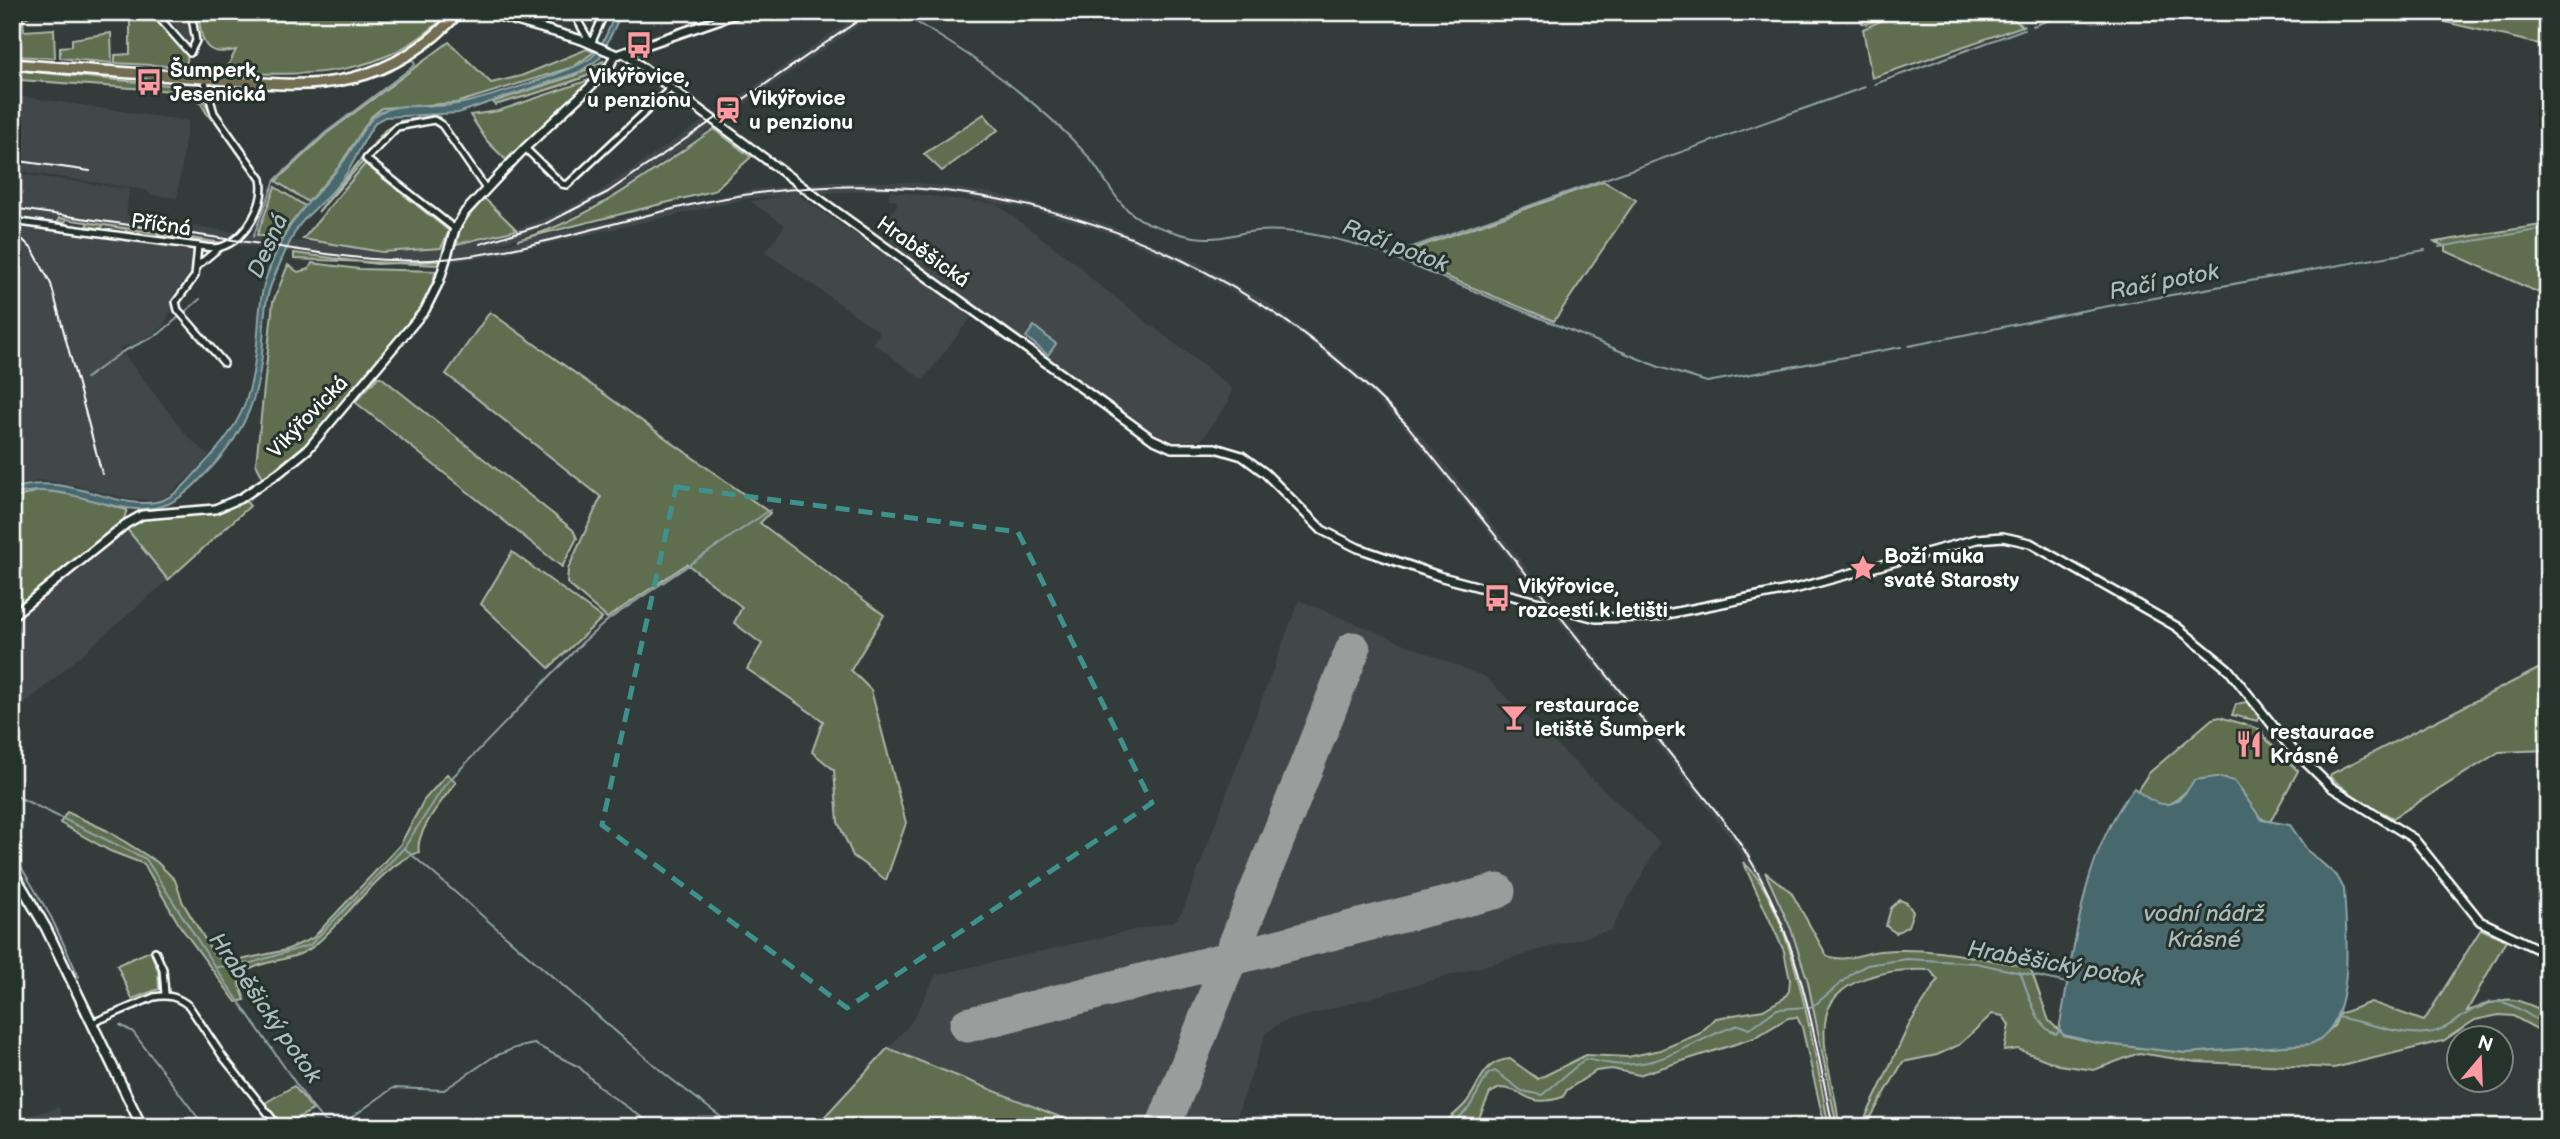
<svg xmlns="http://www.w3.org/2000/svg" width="2560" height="1139" font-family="'Balsamiq Sans',sans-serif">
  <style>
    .built { fill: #434749 }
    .green { fill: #5e6e50; stroke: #aeb6a8; stroke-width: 2 }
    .water { fill: #47686d; stroke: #91a4a7; stroke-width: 2 }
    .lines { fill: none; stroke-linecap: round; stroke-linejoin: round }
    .stream { stroke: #91a4a7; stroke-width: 2 }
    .runway { stroke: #999e9c; stroke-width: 35 }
    .minor-casing { stroke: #fff; stroke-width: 10 }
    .tertiary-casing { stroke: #fff; stroke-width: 12 }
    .secondary-casing { stroke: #fff; stroke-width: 13 }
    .primary-casing { stroke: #fff; stroke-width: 14 }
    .minor { stroke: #26332d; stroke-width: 5 }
    .tertiary { stroke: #26332d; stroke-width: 7 }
    .secondary { stroke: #26332d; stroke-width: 8 }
    .primary { stroke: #726e52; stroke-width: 9 }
    .rail { stroke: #fff; stroke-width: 2 }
    .marked { fill: none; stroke: #3f918b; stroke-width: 5; stroke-dasharray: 14 9; stroke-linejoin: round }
    .labels { text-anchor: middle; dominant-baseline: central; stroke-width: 6; stroke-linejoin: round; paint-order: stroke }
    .poi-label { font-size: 21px; font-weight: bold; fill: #fff; stroke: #26332d; text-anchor: start }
    .street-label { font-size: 21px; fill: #fff; stroke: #26332d }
    .water-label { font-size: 23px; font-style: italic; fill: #acbbbd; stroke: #26332d }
  </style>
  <rect width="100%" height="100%" fill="#333c3a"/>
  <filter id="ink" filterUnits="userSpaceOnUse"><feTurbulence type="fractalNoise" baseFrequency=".0143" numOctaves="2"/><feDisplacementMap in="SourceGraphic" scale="14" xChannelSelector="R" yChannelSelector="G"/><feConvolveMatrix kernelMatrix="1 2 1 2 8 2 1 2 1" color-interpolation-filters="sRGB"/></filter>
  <g filter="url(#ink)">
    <!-- built -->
    <g class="built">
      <path d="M164,12H188L192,42H188Z"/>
      <path d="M863,12H878L633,182L561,222L487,248L750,190L832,182H909L993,193L1099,221L1196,262L1267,302L1349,364L1426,440L1746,846L1779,903L1797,947L1812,1000L1837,1127H1829L1800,984L1790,949L1762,888L1727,833L1405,428L1359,383L1312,344L1262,309L1193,269L1110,233L1036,211L952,194L891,189L751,198L499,255L446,263H360L59,218L58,222L12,216V173L129,189L126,215L284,240L393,251L427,249L483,240L544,219L597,193Z"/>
      <path d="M12,95L188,121L177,198L151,195L146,190L12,170Z"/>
      <path d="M890,191L996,204L1081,267L1089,277L1232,388L1229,401L1202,439L1194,443L1171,441L1153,434L889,245L890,237L879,229L897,205L898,201L888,199Z"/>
      <path d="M797,194L973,315L923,380L873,343L880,332L765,252L785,225L750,201Z"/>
      <path d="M12,224L194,249L190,275L174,293L173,307L163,327L145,340L119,348L188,437L209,455L192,475L166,497L153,500L124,498L69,484L41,480L12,487Z"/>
      <path d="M127,529L168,580L12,715V623Z"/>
      <path d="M1299,600L1485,677L1660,843L1611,930L1280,1023L1266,1033L1233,1127H819L913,1020L936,975L1175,921L1183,910Z"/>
      <path d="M59,1107L65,1127H12V1121Z"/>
    </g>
    <!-- green -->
    <g class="green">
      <path d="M17,12H28V17L23,18L24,31L54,29L55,58L12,56V41L18,40Z"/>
      <path d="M130,12H151L188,54L186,67L115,63V55L130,54Z"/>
      <path d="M198,12H449C386,79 310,76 225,72L236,50C202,58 202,40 198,12Z"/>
      <path d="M1860,12H2003L2023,26L1872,78L1863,29L1898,13L1866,24L1862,23Z"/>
      <path d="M2402,12H2548V46Z"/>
      <path d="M111,33L112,63L60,58V47L72,46V39Z"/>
      <path d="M449,42L491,83L521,76L587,49L594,52L573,67L456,103L382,108L371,117L338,168L308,202L276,181L326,134Z"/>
      <path d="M603,61L604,66C593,79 515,99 495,105L493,102L573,76Z"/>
      <path d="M12,70L190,87L200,96L214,118L212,120C203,111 201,97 188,92L20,80L19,72Z"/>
      <path d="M589,80L591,81L506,160L487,141L470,115L498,111Z"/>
      <path d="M984,114L998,130L942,171L924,154Z"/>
      <path d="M430,116L441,117L413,120L394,127L318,212L385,130L400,121Z"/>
      <path d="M714,129L751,157L713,191L517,240C590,221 652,171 714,129Z"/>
      <path d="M365,164L449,231L441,248L382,252L303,239Z"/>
      <path d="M1603,181L1636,200L1554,321L1403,259L1407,251Z"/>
      <path d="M275,187L305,206L289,226L284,240L257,235Z"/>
      <path d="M484,198L517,230L457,244L460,227Z"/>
      <path d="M59,218L223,243L126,232V229L103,225L101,229L87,226V222L66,219L65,223L58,222Z"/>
      <path d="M2548,224V297L2446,251V247L2435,242Z"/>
      <path d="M294,253L377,264L442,261L440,265L294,259Z"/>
      <path d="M312,263L359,269L436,271L428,297L413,319L306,444L263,478L256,464L273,302L288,265L298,272L309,269Z"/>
      <path d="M490,312L770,513L760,523L884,615L851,670L871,690L906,823L886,880L853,856L838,822L834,770L812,752L823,721L747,669L762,644L734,623L742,607L687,564L607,618L567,583L568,569L601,497L446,374Z"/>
      <path d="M378,377H381L573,530L577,538L562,567L355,402Z"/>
      <path d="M41,490L74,495L127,510L123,521L18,606L12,599V499Z"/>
      <path d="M245,500L250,506L168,580L127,529L144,519L217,513Z"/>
      <path d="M512,552L602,618L549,668L481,604Z"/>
      <path d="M2548,664V750L2499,752L2393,818L2358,799L2330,777L2331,774Z"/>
      <path d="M2246,702L2259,714L2258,721L2232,715L2236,704Z"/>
      <path d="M2220,717L2262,730L2263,736L2298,771L2270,822C2246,816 2252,790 2225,778C2175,774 2181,830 2137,791L2149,773L2212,719Z"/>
      <path d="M447,774L456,782C445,797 414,833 419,852C384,863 345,920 315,945C294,963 262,958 241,975L239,983L245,1000L236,1002L180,926L144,864L110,851L60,823L67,812L106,830L157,862L175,880L183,903L214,954L222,960L236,961L286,950L313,938L400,845L424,800Z"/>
      <path d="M1743,862C1793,904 1816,1062 1829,1127H1825L1802,1027L1797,1017L1788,1018L1754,1038L1639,1075L1612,1069L1596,1071L1567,1090L1563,1097C1525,1109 1528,1089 1500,1088L1490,1093L1475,1127H1440C1448,1119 1458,1112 1465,1104C1481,1085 1481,1061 1510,1059L1538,1079L1586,1055L1628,1057L1660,1050L1699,1034L1716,1018L1763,1010L1784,998L1789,991L1790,980L1784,951Z"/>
      <path d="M1765,872L1791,892L1827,956C1845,963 1862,953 1880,951C1930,946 1981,959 2030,967L2049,1021L2064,1035L2097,1043L2186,1053L2310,1044L2334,1026L2339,1014L2371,1002L2424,1021L2481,929L2506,940L2467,1011C2511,999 2503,992 2548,1013V1035L2513,1016L2499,1015L2475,1020L2443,1041L2334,1068L2196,1062L2139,1053L2094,1070L2059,1065L2018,1049L2004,1051L2009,1025L2003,1016L1992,1014L1959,1045L1937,1055L1903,1062L1865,1127H1861L1909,1025L1938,980L1930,970C1894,968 1829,976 1825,1023C1822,1049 1831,1077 1836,1103C1837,1111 1840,1122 1837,1127L1808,982L1791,929Z"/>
      <path d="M1900,900L1907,903L1913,912L1908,926L1896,933L1886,926L1891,908Z"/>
      <path d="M150,951L158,970L159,989L132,999L117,965Z"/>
      <path d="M888,1048L892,1050L1085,1127H815Z"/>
      <path d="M294,1086L313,1110L283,1126L265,1103Z"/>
    </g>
    <!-- water -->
    <g class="water">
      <path d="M616,12H622L600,58L579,72L458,113L385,117L376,122C363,138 357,159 344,177C332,195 315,207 301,223C290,238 280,263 273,280C264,300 264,322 263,343C260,393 247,430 212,467C198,481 186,496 168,504C117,524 67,476 12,496V489C70,470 120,515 163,500C179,494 191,478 202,466C246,420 252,395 258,333C259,316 260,297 265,281C272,260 283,236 295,219C309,199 329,182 343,162C355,147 364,121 381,112C401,102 428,108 450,105C473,103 580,70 594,55C604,44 610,26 616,12Z"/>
      <path d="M1034,326L1056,344L1048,355L1026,337Z"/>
      <path d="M2217,777L2234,781L2262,820L2290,825L2308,851L2337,876L2344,889C2346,931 2358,1027 2310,1044L2186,1053L2097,1043L2064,1035L2059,1030L2060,1024C2076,943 2081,855 2134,788C2161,811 2176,811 2194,780Z"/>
    </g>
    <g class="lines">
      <!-- stream -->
      <g class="stream">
        <path d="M899,12C965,50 1034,96 1085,153C1107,177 1116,210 1148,223C1167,230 1190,239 1210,238C1226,238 1241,232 1257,231C1294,228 1336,238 1372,249L1659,367L1707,382L1901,347"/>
        <path d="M2033,26L2070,12"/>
        <path d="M1875,84L2024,29"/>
        <path d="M253,237L275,180L325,133L415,65L413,59"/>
        <path d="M2439,247L2548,228"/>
        <path d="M1387,256L1865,87"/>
        <path d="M1909,346L2081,311L2425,250"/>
        <path d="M86,378L122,352L159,334L200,299"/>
        <path d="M12,794L146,859L215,967L310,1104C320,1117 327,1129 345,1122L393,1088L444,1090L493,1057L515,1048L534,1044L579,1067L604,1091L656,1127"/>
        <path d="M404,848L666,1075L734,1127"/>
        <path d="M12,852L51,917L79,977"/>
        <path d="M217,967L251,963L310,945L404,848L444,786L583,642L608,620L770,510"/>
        <path d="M2020,972C2028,990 2036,1029 2056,1034L2061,1030"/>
        <path d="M2337,1017C2363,1021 2401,1036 2427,1033C2455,1031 2475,996 2505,1003C2519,1007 2534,1019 2548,1026"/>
        <path d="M120,1025L133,1032L205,1127"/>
        <path d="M1449,1127L1469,1108L1488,1074L1495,1071L1522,1091L1542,1095L1585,1059C1600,1062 1617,1066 1633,1064C1671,1062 1703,1035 1739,1025L1749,1029L1777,1009L1810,1007L1817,1003L1854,972L1867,965L1907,959L1976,963L2067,983"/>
      </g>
      <!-- runway -->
      <g class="runway">
        <path d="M967,1025L1498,891"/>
        <path d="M1163,1127L1353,649"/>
      </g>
      <defs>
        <g id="minor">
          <path d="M84,12H120"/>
          <path d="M154,12L190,53L196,41L191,12"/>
          <path d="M573,12L591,44"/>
          <path d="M591,44L605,12"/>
          <path d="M525,148L562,184L567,185L671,88"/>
          <path d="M12,221L198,246C205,247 214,249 221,247C246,239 266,204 261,179L214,113L204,78"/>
          <path d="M455,229L366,159L397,127L434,120L442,125L486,189"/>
          <path d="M198,246L195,276L176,302L178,310L224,363"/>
          <path d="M197,266L220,247"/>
          <path d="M155,951L163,969L165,994"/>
          <path d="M92,1023L154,997C168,994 178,997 189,1006L223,1057L279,1127"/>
        </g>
        <g id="tertiary">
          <path d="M485,12L582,40L617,55L741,12"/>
          <path d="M625,54L823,202L1152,439L1172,448H1215L1242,456L1265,473L1322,530L1358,548L1442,577L1596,618L1652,617L1798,588L1977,539L2003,537L2030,543L2177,627L2228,669L2289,746L2331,787L2414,839L2480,921L2548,954"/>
          <path d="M12,616L126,524L142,515L215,509L241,498L280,472L308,449L425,310L439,282L455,229L465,212L525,148L607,71L615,55"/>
        </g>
        <path id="secondary" d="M12,870L46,928L142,1127"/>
        <path id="primary" d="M12,64C76,69 140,74 203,78C252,82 304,90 352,78C394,68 430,44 459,12"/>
      </defs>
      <!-- minor casing -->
      <use href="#minor" class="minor-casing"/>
      <!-- tertiary casing -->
      <use href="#tertiary" class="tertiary-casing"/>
      <!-- secondary casing -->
      <use href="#secondary" class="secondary-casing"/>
      <!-- primary casing -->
      <use href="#primary" class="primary-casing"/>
      <!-- minor -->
      <use href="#minor" class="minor"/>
      <!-- tertiary -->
      <use href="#tertiary" class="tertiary"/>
      <!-- secondary -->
      <use href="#secondary" class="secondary"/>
      <!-- primary -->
      <use href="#primary" class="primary"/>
      <!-- rail -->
      <g class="rail">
        <path d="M12,160L90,171"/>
        <path d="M12,208C93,219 173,232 254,243C313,252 371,263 431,260C529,254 624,216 720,199C978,152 1227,237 1407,425L1731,830C1798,925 1810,1016 1833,1127"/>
        <path d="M12,229L33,250L51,284L102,474"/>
        <path d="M480,244L545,224L608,192L871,12"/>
      </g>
    </g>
  </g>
  <!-- marked area -->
  <path class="marked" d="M676,487L1018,532L1152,803L847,1008L602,825Z"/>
  <!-- icons -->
  <defs>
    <symbol id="bus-bare" viewBox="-9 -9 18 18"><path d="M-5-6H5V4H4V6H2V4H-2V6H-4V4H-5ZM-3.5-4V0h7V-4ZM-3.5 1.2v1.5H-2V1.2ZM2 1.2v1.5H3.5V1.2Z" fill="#ff9aa2" stroke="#26332d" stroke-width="2.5" paint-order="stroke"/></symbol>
    <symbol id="station-bare" viewBox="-9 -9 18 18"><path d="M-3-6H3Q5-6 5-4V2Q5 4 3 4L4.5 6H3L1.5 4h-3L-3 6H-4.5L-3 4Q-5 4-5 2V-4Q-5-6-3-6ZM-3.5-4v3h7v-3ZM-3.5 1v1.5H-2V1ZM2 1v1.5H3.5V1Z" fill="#ff9aa2" stroke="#26332d" stroke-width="2.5" paint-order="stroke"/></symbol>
    <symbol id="sight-bare" viewBox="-9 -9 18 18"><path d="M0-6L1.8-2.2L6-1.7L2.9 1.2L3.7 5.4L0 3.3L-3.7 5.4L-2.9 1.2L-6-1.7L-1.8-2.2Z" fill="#ff9aa2" stroke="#26332d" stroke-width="2.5" paint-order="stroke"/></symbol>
    <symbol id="bar-bare" viewBox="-9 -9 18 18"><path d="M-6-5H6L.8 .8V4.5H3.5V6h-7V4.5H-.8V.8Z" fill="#ff9aa2" stroke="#26332d" stroke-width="2.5" paint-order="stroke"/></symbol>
    <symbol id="restaurant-bare" viewBox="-9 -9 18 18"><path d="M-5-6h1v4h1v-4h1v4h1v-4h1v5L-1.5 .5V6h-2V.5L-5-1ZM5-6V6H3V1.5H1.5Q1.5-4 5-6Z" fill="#ff9aa2" stroke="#26332d" stroke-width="2.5" paint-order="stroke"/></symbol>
  </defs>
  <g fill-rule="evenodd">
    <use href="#bus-bare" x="620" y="26" width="38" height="38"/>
    <use href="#bus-bare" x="130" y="63" width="38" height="38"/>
    <use href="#station-bare" x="709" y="91" width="38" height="38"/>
    <use href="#sight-bare" x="1844" y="549" width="38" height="38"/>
    <use href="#bus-bare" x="1478" y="579" width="38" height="38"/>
    <use href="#bar-bare" x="1495" y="698" width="38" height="38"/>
    <use href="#restaurant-bare" x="2230" y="725" width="38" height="38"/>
  </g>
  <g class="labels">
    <!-- poi labels -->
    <g class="poi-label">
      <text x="170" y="70">Šumperk,<tspan x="170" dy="24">Jesenická</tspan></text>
      <text x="639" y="76" text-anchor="middle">Vikýřovice,<tspan x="639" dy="24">u penzionu</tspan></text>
      <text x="749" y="98">Vikýřovice<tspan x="749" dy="24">u penzionu</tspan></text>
      <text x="1884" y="556">Boží muka<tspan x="1884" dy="24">svaté Starosty</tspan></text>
      <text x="1518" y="586">Vikýřovice,<tspan x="1518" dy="24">rozcestí k letišti</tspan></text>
      <text x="1535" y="705">restaurace<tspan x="1535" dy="24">letiště Šumperk</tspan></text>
      <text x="2270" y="732">restaurace<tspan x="2270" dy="24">Krásné</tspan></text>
    </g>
    <!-- street labels -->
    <g class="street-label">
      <text transform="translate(161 225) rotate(8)">Příčná</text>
      <text transform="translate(923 252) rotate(35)">Hraběšická</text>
      <text transform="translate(308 417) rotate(-46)">Vikýřovická</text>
    </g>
    <!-- water labels -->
    <g class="water-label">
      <text transform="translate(268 246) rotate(-66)">Desná</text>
      <text transform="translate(1395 246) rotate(21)">Račí potok</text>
      <text transform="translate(2164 282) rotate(-11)">Račí potok</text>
      <text x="2204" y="914">vodní nádrž<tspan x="2204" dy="26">Krásné</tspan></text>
      <text transform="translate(2055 964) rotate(10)">Hraběšický potok</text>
      <text transform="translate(265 1008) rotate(55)">Hraběšický potok</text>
    </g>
  </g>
  <!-- margin -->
  <rect width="2560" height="1139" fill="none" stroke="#26332d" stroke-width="42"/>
  <rect x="21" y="21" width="2518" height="1097" fill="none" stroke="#fff" stroke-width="2.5" filter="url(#ink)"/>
  <!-- north arrow -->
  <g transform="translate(2480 1059) rotate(19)"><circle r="33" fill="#26332d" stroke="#7d8581" stroke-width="2"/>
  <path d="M0-5L12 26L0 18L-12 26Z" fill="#ff9aa2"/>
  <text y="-10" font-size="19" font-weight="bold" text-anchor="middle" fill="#ffffff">N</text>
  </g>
</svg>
